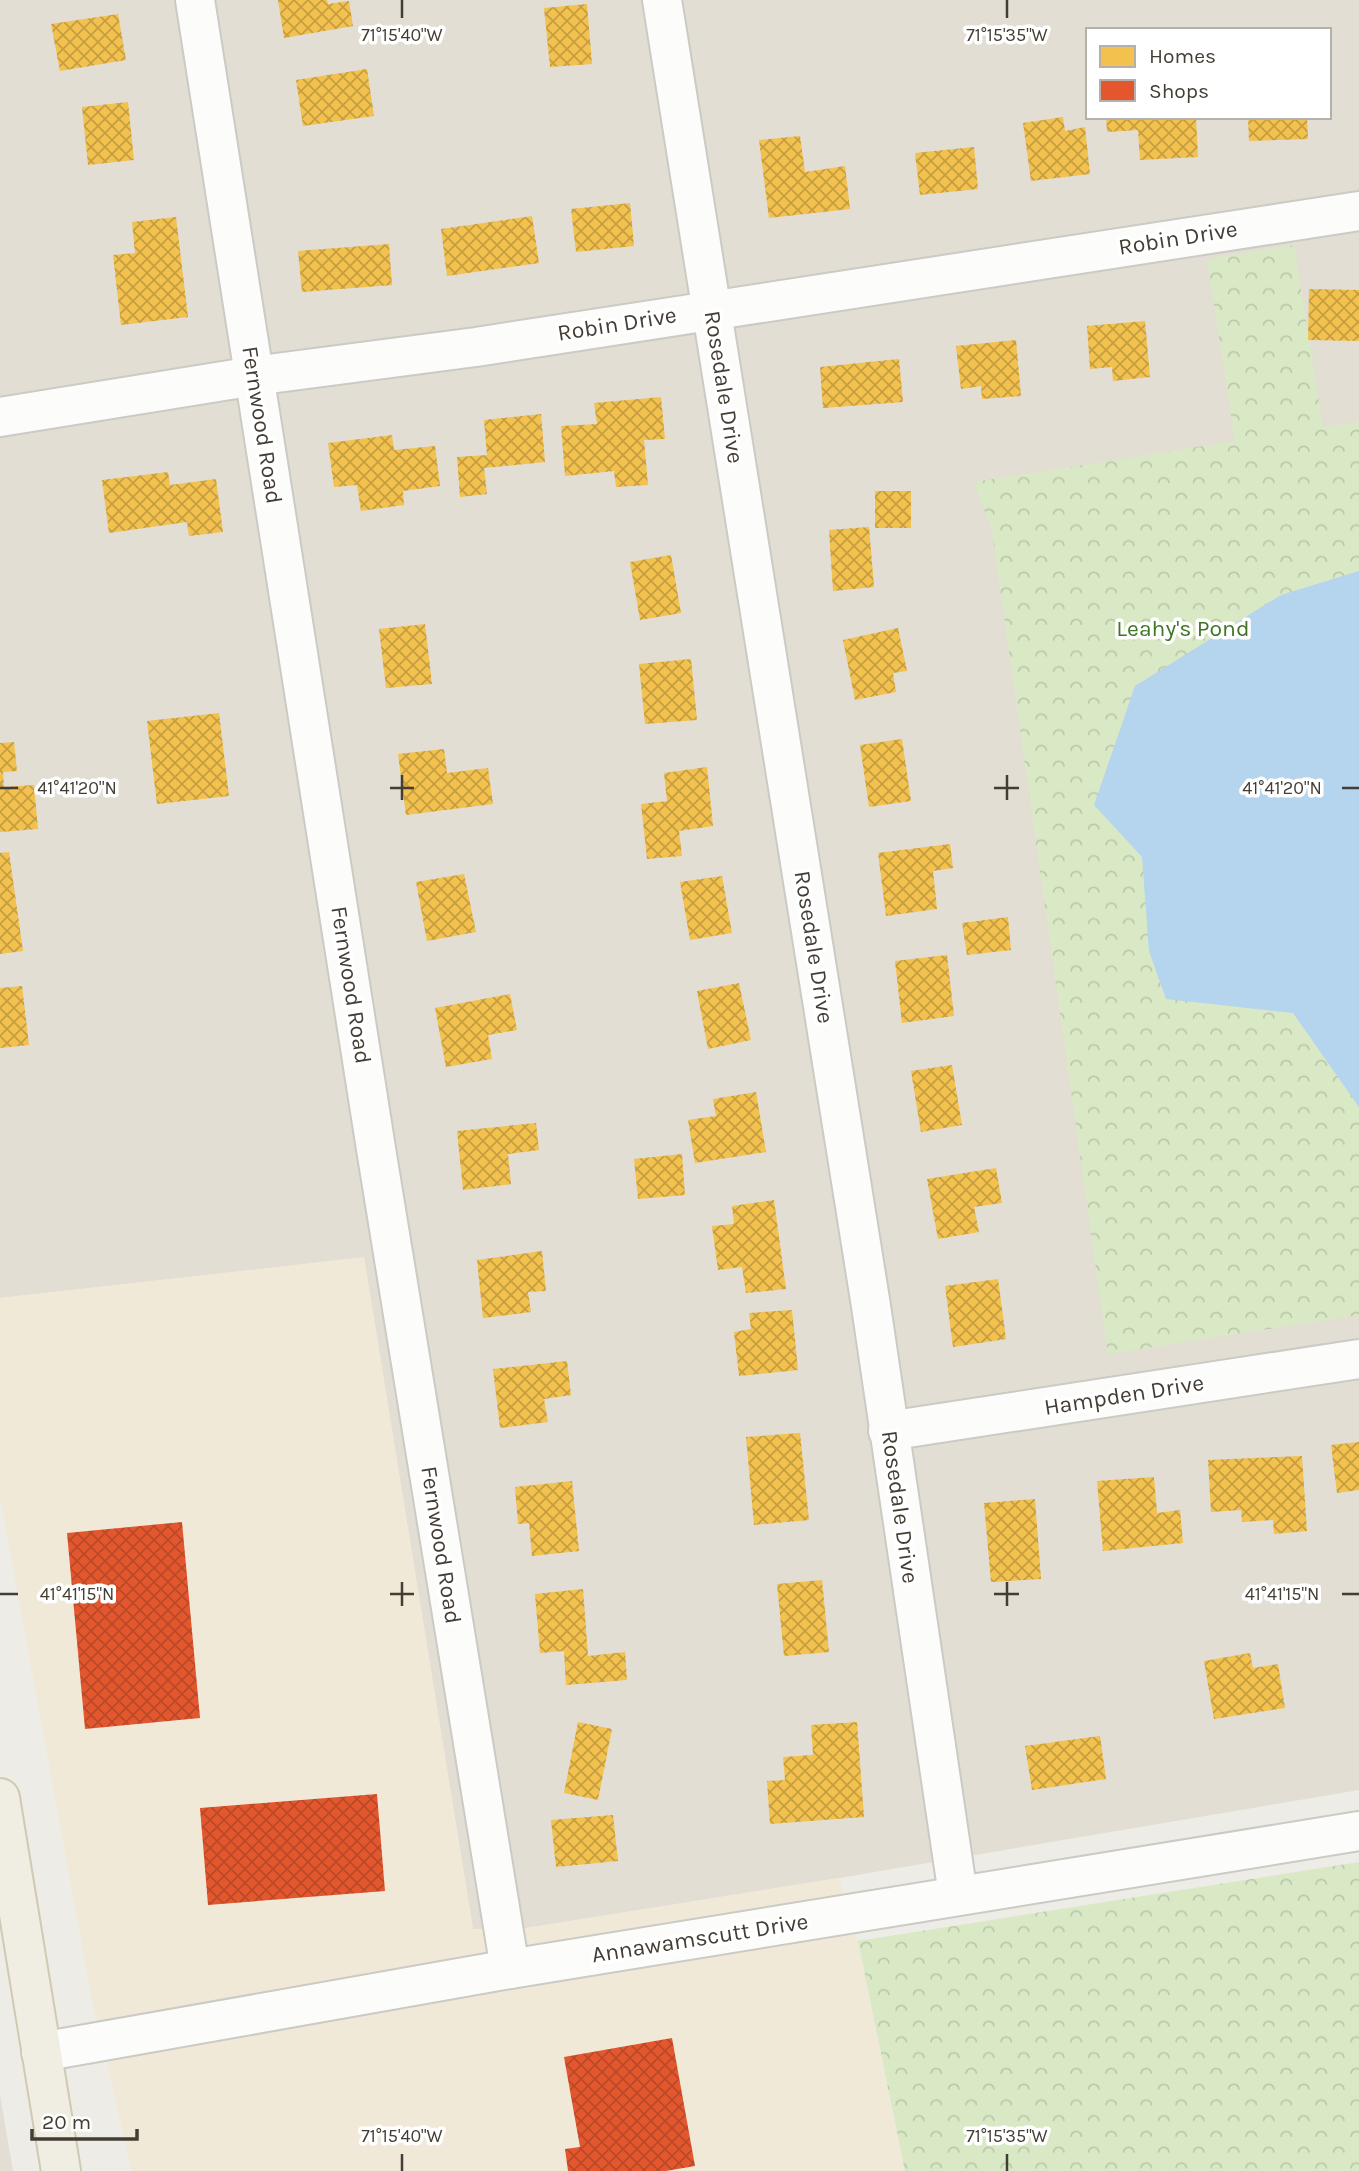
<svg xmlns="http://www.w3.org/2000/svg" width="1359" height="2171" font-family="Karla,sans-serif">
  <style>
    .residential { fill: #e2ded3; fill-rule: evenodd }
    .commercial { fill: #f1e9d8 }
    .forest { fill: url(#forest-crowns) }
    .water { fill: #b5d4ed }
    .homes { fill: url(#homes-cross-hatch) }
    .shops { fill: url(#shops-cross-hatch) }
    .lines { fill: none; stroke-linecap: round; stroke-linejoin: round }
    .minor-casing { stroke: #cccac4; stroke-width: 42 }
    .tertiary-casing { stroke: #cccac4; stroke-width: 42 }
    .primary-casing { stroke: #d0c9b3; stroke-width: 42 }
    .minor { stroke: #fcfcfb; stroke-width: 38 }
    .tertiary { stroke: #fcfcfb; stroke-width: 38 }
    .primary { stroke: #f0ede2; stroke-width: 38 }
    .ticks { fill: none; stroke: #433d33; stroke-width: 2.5 }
    .labels { text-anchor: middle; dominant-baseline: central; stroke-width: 7; stroke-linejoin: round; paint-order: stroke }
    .street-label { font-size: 23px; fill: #433d33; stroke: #fff }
    .park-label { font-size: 23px; fill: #407427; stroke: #fff }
    .ticks-label { font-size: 18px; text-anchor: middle; fill: #433d33; stroke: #fff; stroke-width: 7; stroke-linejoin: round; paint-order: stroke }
  </style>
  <defs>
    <pattern id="forest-crowns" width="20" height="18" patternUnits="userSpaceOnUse" patternTransform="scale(1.75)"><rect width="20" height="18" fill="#d9e9c5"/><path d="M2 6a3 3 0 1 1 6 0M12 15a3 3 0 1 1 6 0" fill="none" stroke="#bbc9aa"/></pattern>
    <pattern id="homes-cross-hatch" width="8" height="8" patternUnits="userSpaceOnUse" patternTransform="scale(1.75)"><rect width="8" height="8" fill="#f2c14e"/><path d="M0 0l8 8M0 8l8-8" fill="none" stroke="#c69e41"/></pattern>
    <pattern id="shops-cross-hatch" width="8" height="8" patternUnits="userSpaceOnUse" patternTransform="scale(1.75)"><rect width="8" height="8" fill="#e4572e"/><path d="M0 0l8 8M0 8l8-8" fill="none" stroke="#ba4928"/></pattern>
  </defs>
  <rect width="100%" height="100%" fill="#eeece6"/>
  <!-- residential -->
  <g class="residential">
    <path d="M0,0H1359V1790L839,1878L520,1929L473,1930L364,1258L0,1298ZM1088,30H1329V117H1088Z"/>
    <path d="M0,2095L13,2171H0Z"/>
  </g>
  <!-- commercial -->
  <path class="commercial" d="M364,1257L473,1929H520L839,1878L858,1941L905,2171H132L91,1995L0,1497V1298Z"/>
  <!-- forest -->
  <g class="forest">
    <path d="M1294,245L1323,427L1359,422V1315L1108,1354L992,531L974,482L1235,441L1207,259Z"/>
    <path d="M1359,1862V2171H905L858,1941Z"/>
  </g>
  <!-- water -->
  <path class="water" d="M1359,571V1107L1293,1013L1166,999L1149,951L1142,857L1094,805L1135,686L1281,595Z"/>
  <!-- homes -->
  <g class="homes">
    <path d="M278,0H327L328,4L349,1L353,26L284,38Z"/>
    <path d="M587,4L592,64L550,67L544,8Z"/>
    <path d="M118,14L126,60L60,71L51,24Z"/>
    <path d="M367,69L374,116L303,126L296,80Z"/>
    <path d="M128,102L134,160L88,165L82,107Z"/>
    <path d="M1063,117L1065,131L1085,127L1090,174L1031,181L1023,123Z"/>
    <path d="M1106,117H1196L1198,157L1140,160L1138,130L1107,132Z"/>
    <path d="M1248,117H1307L1308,139L1249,141Z"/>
    <path d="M800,136L805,172L845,166L850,209L769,218L759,140Z"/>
    <path d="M974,147L978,189L920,195L915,153Z"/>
    <path d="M630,203L634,246L576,252L571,209Z"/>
    <path d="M532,216L539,263L447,276L441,229Z"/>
    <path d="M176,217L188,317L121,325L113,255L135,253L132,222Z"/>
    <path d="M389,244L392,285L302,292L298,251Z"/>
    <path d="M1309,289L1359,290V341L1308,340Z"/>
    <path d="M1145,321L1150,377L1113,381L1112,367L1090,369L1087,326Z"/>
    <path d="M1016,340L1021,396L982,399L981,386L961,389L956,346Z"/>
    <path d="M899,359L903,402L823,408L820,367Z"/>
    <path d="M661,397L665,439L644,440L648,485L616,487L614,471L565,476L561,426L597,424L594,403Z"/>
    <path d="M541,414L545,462L484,468L487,494L460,497L457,457L487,455L484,420Z"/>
    <path d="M392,435L394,450L435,446L440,486L403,491L404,505L361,511L357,485L334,487L328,443Z"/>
    <path d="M168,472L170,485L216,479L223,532L189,536L187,522L109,533L102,480Z"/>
    <rect x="875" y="491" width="36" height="37"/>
    <path d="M869,527L874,587L833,591L829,530Z"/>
    <path d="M671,555L681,613L640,620L630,562Z"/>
    <path d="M425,624L432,684L386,688L379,629Z"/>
    <path d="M898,628L907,671L893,673L896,692L855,700L843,640Z"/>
    <path d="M691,659L697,720L645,724L639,664Z"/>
    <path d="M219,713L229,796L157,804L147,721Z"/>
    <path d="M902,739L911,801L869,807L860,745Z"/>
    <path d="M14,742L17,771L3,772L4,787L34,785L38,829L0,832V743Z"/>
    <path d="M444,749L447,773L488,768L493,804L406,815L398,754Z"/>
    <path d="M707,767L713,826L679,831L682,856L647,859L641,804L667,801L664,773Z"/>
    <path d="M950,844L953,868L933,871L937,909L886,916L878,853Z"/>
    <path d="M9,852L23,951L0,954V853Z"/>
    <path d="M464,874L476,932L427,941L416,882Z"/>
    <path d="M722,876L732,933L690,940L680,882Z"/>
    <path d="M1008,917L1011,950L967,955L962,923Z"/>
    <path d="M947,955L954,1016L902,1023L895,961Z"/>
    <path d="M739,983L751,1040L708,1049L697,991Z"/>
    <path d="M22,986L29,1045L0,1048V988Z"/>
    <path d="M510,994L517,1030L488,1035L492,1059L446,1067L435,1008Z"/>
    <path d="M952,1065L962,1125L921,1132L911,1071Z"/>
    <path d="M756,1092L766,1152L695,1163L688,1120L716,1116L713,1099Z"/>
    <path d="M536,1123L539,1150L508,1154L511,1184L463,1190L457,1131Z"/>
    <path d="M682,1154L685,1195L638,1199L634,1159Z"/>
    <path d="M996,1168L1002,1203L974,1207L979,1232L938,1239L927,1179Z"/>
    <path d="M774,1200L786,1289L746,1293L742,1267L718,1270L712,1226L734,1224L732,1206Z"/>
    <path d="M542,1251L546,1291L528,1292L531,1312L483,1318L477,1260Z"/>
    <path d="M998,1279L1006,1339L953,1347L945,1286Z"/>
    <path d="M792,1310L798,1370L739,1376L734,1332L751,1329L749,1313Z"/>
    <path d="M567,1361L571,1395L544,1399L548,1422L500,1428L493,1369Z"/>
    <path d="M800,1433L809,1520L754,1525L746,1437Z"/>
    <path d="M1359,1442V1490L1337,1493L1331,1445Z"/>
    <path d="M1302,1456L1307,1531L1274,1534L1273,1520L1242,1522L1241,1510L1211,1512L1208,1460Z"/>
    <path d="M1154,1477L1157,1513L1180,1510L1183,1543L1103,1551L1097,1481Z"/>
    <path d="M572,1481L579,1551L532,1556L529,1523L518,1524L515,1487Z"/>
    <path d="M1035,1499L1041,1579L991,1582L984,1503Z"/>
    <path d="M822,1580L829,1652L784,1656L777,1584Z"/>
    <path d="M583,1589L588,1656L625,1652L627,1680L566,1685L564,1651L540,1653L535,1594Z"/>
    <path d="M1250,1653L1253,1668L1278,1664L1285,1708L1214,1719L1204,1661Z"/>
    <path d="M578,1722L612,1729L598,1800L564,1793Z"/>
    <path d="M857,1722L864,1817L770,1824L767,1781L785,1780L783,1757L813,1755L811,1725Z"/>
    <path d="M1100,1736L1106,1779L1032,1790L1025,1746Z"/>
    <path d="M613,1815L618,1861L556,1867L551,1820Z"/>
  </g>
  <!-- shops -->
  <g class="shops">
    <path d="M182,1522L200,1718L85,1729L67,1533Z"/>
    <path d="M377,1794L385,1891L208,1905L200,1808Z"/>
    <path d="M672,2038L695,2166L666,2171H568L565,2149L580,2147L564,2057Z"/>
  </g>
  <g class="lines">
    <defs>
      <g id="minor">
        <path d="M195,0L377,1155L510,1969"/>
        <path d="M662,0L871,1306L958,1895"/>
        <path d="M0,417L254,376L476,347L1359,211"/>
        <path d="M888,1431L1359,1359"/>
      </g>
      <path id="tertiary" d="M41,2052L510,1969L1359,1831"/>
      <path id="primary" d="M0,1798L61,2171"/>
    </defs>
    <!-- minor casing -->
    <use href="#minor" class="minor-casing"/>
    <!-- tertiary casing -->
    <use href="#tertiary" class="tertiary-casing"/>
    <!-- primary casing -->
    <use href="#primary" class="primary-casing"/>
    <!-- minor -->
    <use href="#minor" class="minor"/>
    <!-- tertiary -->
    <use href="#tertiary" class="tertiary"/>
    <!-- primary -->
    <use href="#primary" class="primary"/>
  </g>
  <!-- ticks -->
  <path class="ticks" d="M402,0V18M1007,0V18M402,775V800M1007,775V800M0,788H18M390,788H414M994,788H1019M1342,788H1359M402,1582V1606M1007,1582V1606M0,1594H18M390,1594H414M994,1594H1019M1342,1594H1359M402,2154V2171M1007,2154V2171"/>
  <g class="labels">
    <!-- street labels -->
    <g class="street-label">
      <text transform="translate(1178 238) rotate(-9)">Robin Drive</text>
      <text transform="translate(617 324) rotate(-9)">Robin Drive</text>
      <text transform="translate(724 387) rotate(81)">Rosedale Drive</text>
      <text transform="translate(262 425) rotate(81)">Fernwood Road</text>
      <text transform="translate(814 947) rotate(81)">Rosedale Drive</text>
      <text transform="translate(351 985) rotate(81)">Fernwood Road</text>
      <text transform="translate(1124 1395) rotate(-9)">Hampden Drive</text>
      <text transform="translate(900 1507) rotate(82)">Rosedale Drive</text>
      <text transform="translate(441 1545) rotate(81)">Fernwood Road</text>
      <text transform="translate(700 1938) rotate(-9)">Annawamscutt Drive</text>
    </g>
    <!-- park labels -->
    <g class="park-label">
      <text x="1183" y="628">Leahy's Pond</text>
    </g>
  </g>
  <g class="ticks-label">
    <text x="402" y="41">71°15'40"W</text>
    <text x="1007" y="41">71°15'35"W</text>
    <text x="77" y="794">41°41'20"N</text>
    <text x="1282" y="794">41°41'20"N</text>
    <text x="77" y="1600">41°41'15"N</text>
    <text x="1282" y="1600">41°41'15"N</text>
    <text x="402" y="2142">71°15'40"W</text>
    <text x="1007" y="2142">71°15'35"W</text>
  </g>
  <!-- legend -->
  <rect x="1086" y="28" width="245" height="91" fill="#ffffff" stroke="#b4b1ad" stroke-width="2"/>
  <rect x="1100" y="46" width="35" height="21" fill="#f2c14e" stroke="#b4b1ad" stroke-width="2"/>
  <text x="1149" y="63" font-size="21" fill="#433d33">Homes</text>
  <rect x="1100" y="80" width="35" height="21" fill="#e4572e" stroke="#b4b1ad" stroke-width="2"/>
  <text x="1149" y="98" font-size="21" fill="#433d33">Shops</text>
  <!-- scale -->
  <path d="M32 2129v10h105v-10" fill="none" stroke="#433d33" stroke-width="3.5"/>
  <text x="42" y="2129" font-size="21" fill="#433d33" stroke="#ffffff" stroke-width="5" paint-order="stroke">20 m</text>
</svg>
